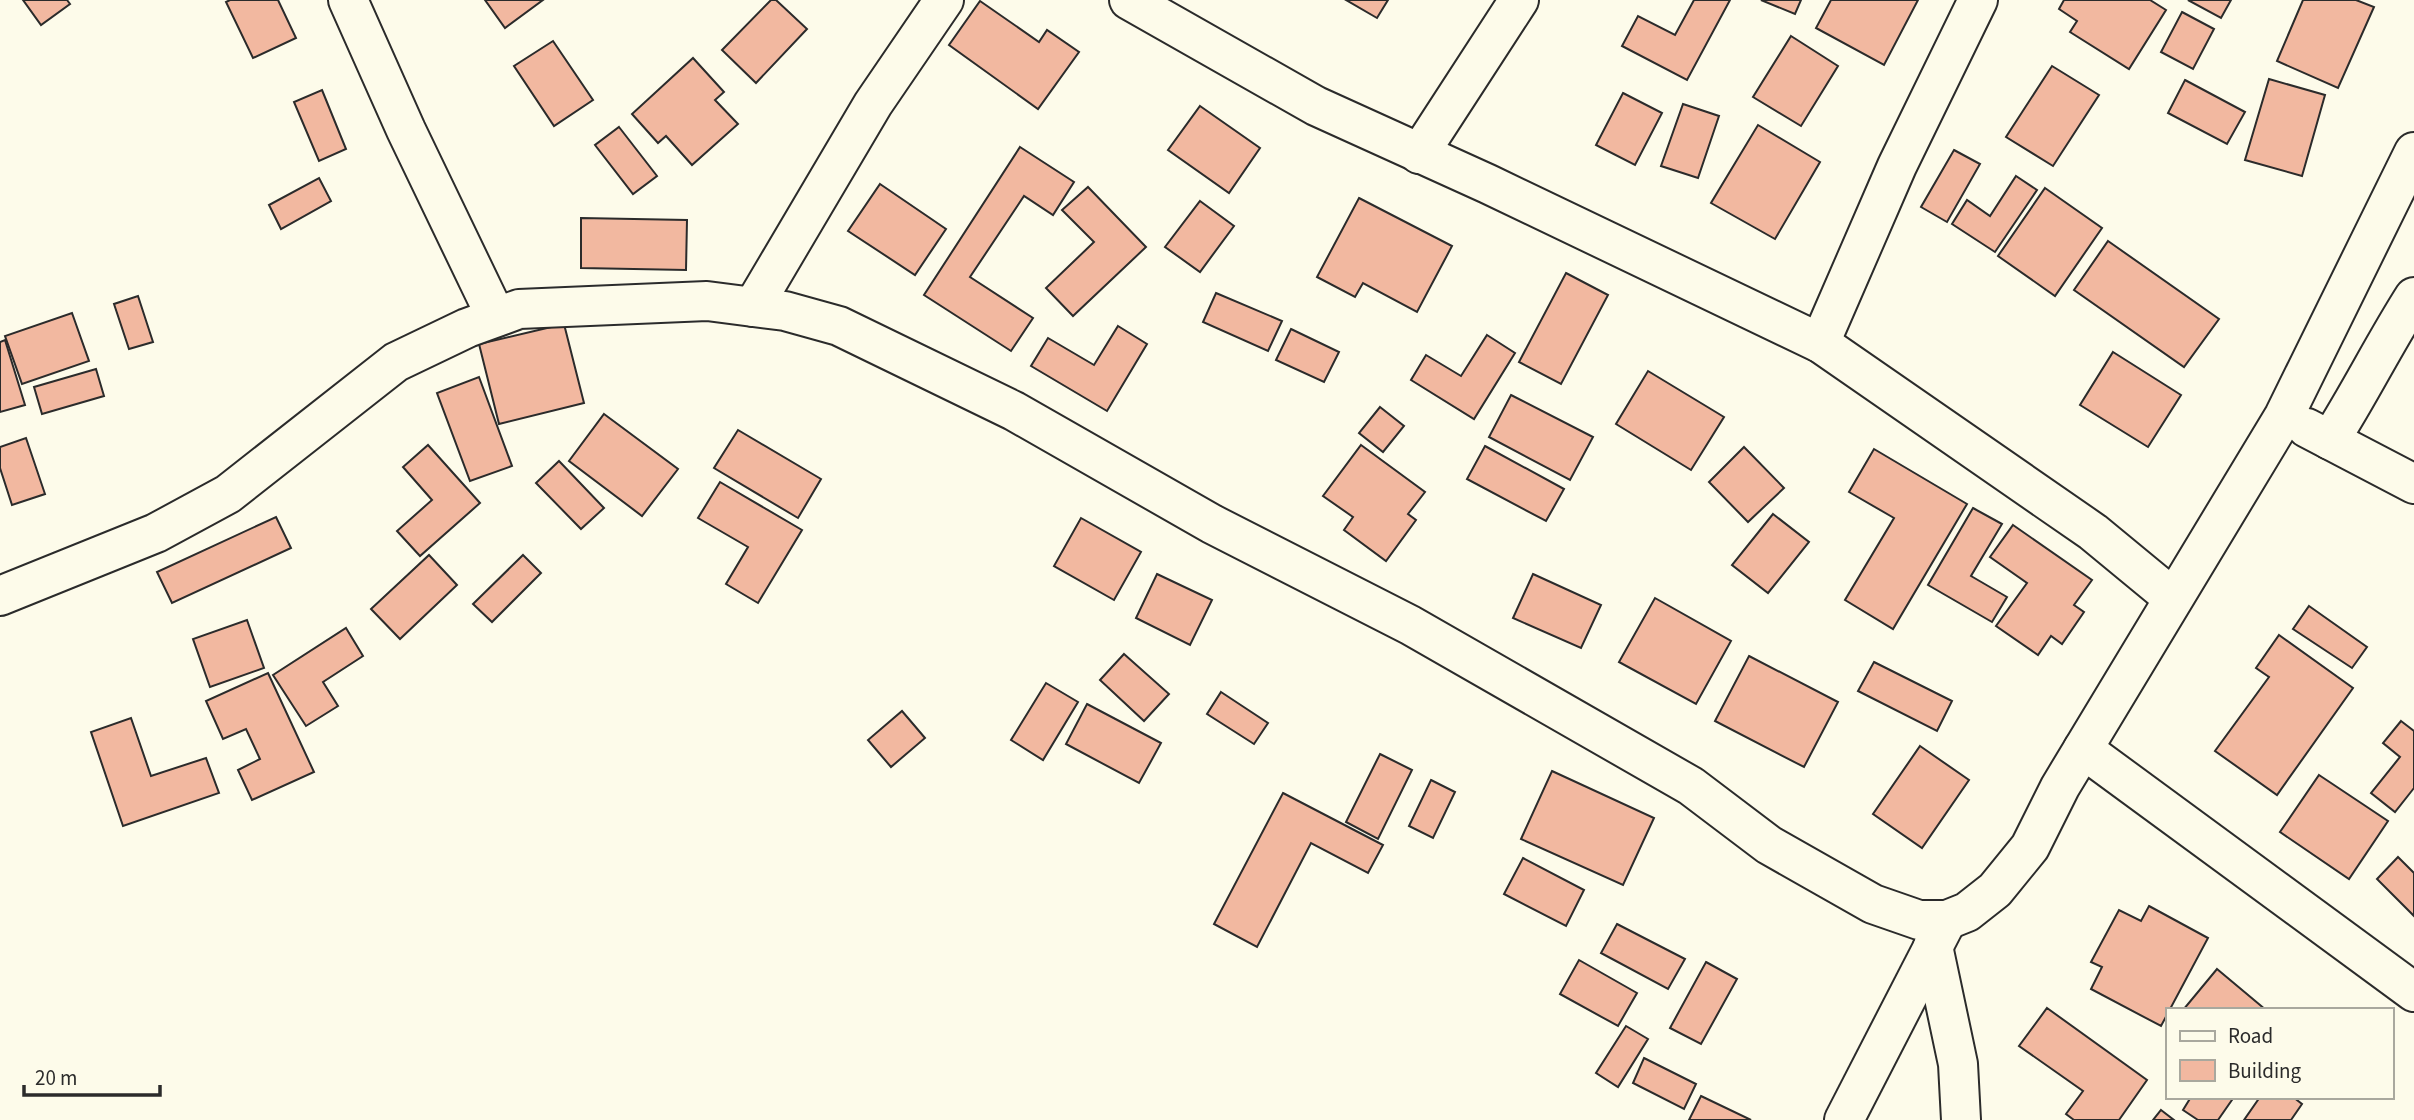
<svg xmlns="http://www.w3.org/2000/svg" width="2414" height="1120" font-family="'Source Sans 3',sans-serif">
  <style>
    .building { fill: #f2b8a0; stroke: #2b2b2b; stroke-width: 2 }
    .lines { fill: none; stroke-linecap: round; stroke-linejoin: round }
    .minor-casing { stroke: #2b2b2b; stroke-width: 42 }
    .minor { stroke: #fdfbea; stroke-width: 38 }
  </style>
  <rect width="100%" height="100%" fill="#fdfbea"/>
  <!-- building -->
  <g class="building">
    <path d="M23,0H67L70,4L41,25Z"/>
    <path d="M230,0H278L296,38L253,58L226,2Z"/>
    <path d="M485,0H543L505,28Z"/>
    <path d="M771,0H776L807,29L756,83L722,50Z"/>
    <path d="M1346,0H1388L1377,18Z"/>
    <path d="M1694,0H1730L1687,80L1622,46L1638,16L1675,35Z"/>
    <path d="M1761,0H1801L1795,14Z"/>
    <path d="M1831,0H1918L1884,65L1816,28Z"/>
    <path d="M2064,0H2150L2166,10L2129,69L2070,32L2077,21L2059,9Z"/>
    <path d="M2188,0H2231L2221,18Z"/>
    <path d="M2303,0H2356L2374,7L2338,88L2277,61Z"/>
    <path d="M980,1L1039,42L1047,30L1079,52L1038,109L949,45Z"/>
    <path d="M2182,12L2214,29L2193,69L2161,52Z"/>
    <path d="M1791,36L1838,66L1801,126L1753,97Z"/>
    <path d="M553,41L593,100L554,126L514,66Z"/>
    <path d="M693,58L724,92L715,100L738,124L692,165L666,136L658,143L632,114Z"/>
    <path d="M2052,66L2099,95L2053,166L2006,137Z"/>
    <path d="M2269,79L2325,95L2302,176L2245,160Z"/>
    <path d="M2185,80L2245,112L2227,144L2168,113Z"/>
    <path d="M322,90L346,149L319,161L294,102Z"/>
    <path d="M1623,93L1662,113L1635,165L1596,145Z"/>
    <path d="M1683,104L1719,116L1698,178L1661,166Z"/>
    <path d="M1200,106L1260,148L1229,193L1168,150Z"/>
    <path d="M1758,125L1820,162L1775,239L1711,203Z"/>
    <path d="M619,127L657,176L633,194L595,145Z"/>
    <path d="M1020,147L1074,182L1053,215L1024,196L970,277L1033,318L1011,351L924,295Z"/>
    <path d="M1954,150L1980,164L1947,222L1921,207Z"/>
    <path d="M2016,176L2037,190L1995,252L1952,224L1967,200L1990,216Z"/>
    <path d="M319,178L331,201L281,229L269,205Z"/>
    <path d="M880,184L946,229L915,275L848,231Z"/>
    <path d="M1088,187L1146,247L1073,316L1046,288L1094,242L1062,210Z"/>
    <path d="M2045,188L2102,228L2055,296L1998,256Z"/>
    <path d="M1359,198L1452,246L1417,312L1363,283L1355,297L1317,277Z"/>
    <path d="M1200,201L1234,226L1200,272L1165,247Z"/>
    <path d="M581,218L687,220L686,270L581,268Z"/>
    <path d="M2108,241L2219,319L2184,367L2074,290Z"/>
    <path d="M1566,273L1608,295L1561,384L1519,362Z"/>
    <path d="M1216,293L1282,321L1268,351L1203,322Z"/>
    <path d="M138,296L153,342L129,349L114,304Z"/>
    <path d="M72,313L89,361L22,384L5,336Z"/>
    <path d="M564,324L584,403L499,424L479,344Z"/>
    <path d="M1118,326L1147,344L1107,411L1031,366L1048,338L1094,365Z"/>
    <path d="M1291,329L1339,352L1324,382L1276,360Z"/>
    <path d="M1487,335L1515,353L1474,419L1411,380L1426,355L1461,376Z"/>
    <path d="M5,340L25,405L0,412V342Z"/>
    <path d="M2113,352L2181,395L2148,447L2080,405Z"/>
    <path d="M96,369L104,396L42,414L34,387Z"/>
    <path d="M1648,371L1724,417L1691,470L1616,424Z"/>
    <path d="M479,377L512,466L470,481L437,393Z"/>
    <path d="M1511,395L1593,437L1570,480L1489,437Z"/>
    <path d="M1380,407L1404,426L1383,452L1359,433Z"/>
    <path d="M604,414L678,469L642,516L569,461Z"/>
    <path d="M738,430L821,479L798,518L714,468Z"/>
    <path d="M26,438L45,494L12,505L0,468V447Z"/>
    <path d="M428,445L480,503L420,556L397,531L432,500L403,467Z"/>
    <path d="M1361,445L1425,492L1408,514L1416,520L1386,561L1344,530L1353,517L1323,496Z"/>
    <path d="M1485,446L1564,489L1546,521L1467,479Z"/>
    <path d="M1744,447L1784,488L1748,522L1709,482Z"/>
    <path d="M1874,449L1967,504L1893,629L1845,600L1894,518L1849,492Z"/>
    <path d="M559,461L604,508L581,529L536,483Z"/>
    <path d="M720,482L802,530L758,603L726,584L748,547L698,518Z"/>
    <path d="M1973,508L2002,524L1971,576L2007,597L1992,622L1928,585Z"/>
    <path d="M1773,514L1809,542L1768,593L1732,565Z"/>
    <path d="M276,517L291,548L172,603L157,572Z"/>
    <path d="M1081,518L1141,552L1114,600L1054,566Z"/>
    <path d="M2013,525L2092,580L2074,605L2084,612L2062,644L2051,636L2038,655L1996,626L2027,583L1990,557Z"/>
    <path d="M429,555L457,585L400,639L371,609Z"/>
    <path d="M523,555L541,573L492,622L473,604Z"/>
    <path d="M1157,574L1212,600L1190,645L1136,618Z"/>
    <path d="M1533,574L1601,605L1581,648L1513,618Z"/>
    <path d="M1655,598L1731,641L1696,704L1619,662Z"/>
    <path d="M2309,606L2367,647L2352,668L2293,629Z"/>
    <path d="M247,620L264,668L210,687L193,639Z"/>
    <path d="M346,628L363,656L323,682L338,706L306,726L273,675Z"/>
    <path d="M2279,635L2353,688L2277,795L2215,751L2269,677L2256,668Z"/>
    <path d="M1124,654L1169,694L1144,721L1100,680Z"/>
    <path d="M1749,656L1838,702L1804,767L1715,721Z"/>
    <path d="M1874,662L1952,701L1937,731L1858,691Z"/>
    <path d="M268,673L314,772L252,800L238,770L260,759L246,729L223,739L206,701Z"/>
    <path d="M1046,683L1078,702L1043,760L1011,740Z"/>
    <path d="M1221,692L1268,723L1254,744L1207,714Z"/>
    <path d="M1087,704L1161,743L1139,783L1066,744Z"/>
    <path d="M902,711L925,738L891,767L868,740Z"/>
    <path d="M131,718L151,776L206,758L219,793L123,826L91,732Z"/>
    <path d="M2401,721L2414,731V788L2395,812L2371,793L2400,757L2383,743Z"/>
    <path d="M1920,746L1969,780L1922,848L1873,814Z"/>
    <path d="M1380,754L1412,770L1378,839L1346,822Z"/>
    <path d="M1552,771L1654,818L1623,885L1521,839Z"/>
    <path d="M2319,775L2388,821L2349,879L2280,832Z"/>
    <path d="M1431,780L1455,792L1433,838L1409,826Z"/>
    <path d="M1283,793L1383,845L1368,873L1311,843L1257,947L1214,924Z"/>
    <path d="M2398,857L2414,873V916L2377,879Z"/>
    <path d="M1523,858L1584,890L1566,926L1504,894Z"/>
    <path d="M2149,906L2208,938L2161,1026L2091,989L2102,967L2091,962L2119,910L2141,921Z"/>
    <path d="M1617,924L1685,959L1668,989L1601,953Z"/>
    <path d="M1579,960L1637,993L1618,1026L1560,994Z"/>
    <path d="M1706,962L1737,979L1701,1044L1670,1028Z"/>
    <path d="M2217,969L2266,1010H2183Z"/>
    <path d="M2047,1008L2147,1080L2119,1120H2074L2066,1114L2083,1091L2019,1046Z"/>
    <path d="M1626,1026L1648,1039L1618,1087L1596,1073Z"/>
    <path d="M1644,1058L1696,1084L1684,1109L1633,1083Z"/>
    <path d="M1701,1096L1751,1120H1689Z"/>
    <path d="M2191,1097H2234L2218,1120H2198L2183,1110Z"/>
    <path d="M2260,1097H2293L2302,1104L2291,1120H2244Z"/>
    <path d="M2161,1110L2174,1120H2153Z"/>
  </g>
  <g class="lines">
    <defs>
      <g id="minor">
        <path d="M348,0L406,130L496,317"/>
        <path d="M1129,0L1316,106L1488,184L1820,343L2093,532L2173,598"/>
        <path d="M1419,154L1519,0"/>
        <path d="M753,307L873,104L944,0"/>
        <path d="M1820,343L1897,166L1978,0"/>
        <path d="M2307,428L2414,484"/>
        <path d="M2330,440C2360,393 2384,344 2414,297"/>
        <path d="M0,596L156,533L228,494L396,362L467,328L519,309L707,301L785,311L839,326L1014,411L1212,524L1410,625L1691,786L1769,845L1873,904L1919,920H1947L1967,912L1995,890L2030,847L2060,787L2284,416L2414,152"/>
        <path d="M2083,749L2414,992"/>
        <path d="M1933,946L1958,1064L1961,1120"/>
        <path d="M1844,1120L1947,920"/>
      </g>
    </defs>
    <!-- minor casing -->
    <use href="#minor" class="minor-casing"/>
    <!-- minor -->
    <use href="#minor" class="minor"/>
  </g>
  <!-- legend -->
  <rect x="2166" y="1008" width="228" height="91" fill="#fdfbea" stroke="#a9a89e" stroke-width="2"/>
  <rect x="2180" y="1031" width="35" height="10" fill="#fdfbea" stroke="#a9a89e" stroke-width="2"/>
  <text x="2228" y="1043" font-size="21" fill="#2b2b2b">Road</text>
  <rect x="2180" y="1060" width="35" height="21" fill="#f2b8a0" stroke="#a9a89e" stroke-width="2"/>
  <text x="2228" y="1078" font-size="21" fill="#2b2b2b">Building</text>
  <!-- scale -->
  <path d="M24 1085v10h136v-10" fill="none" stroke="#2b2b2b" stroke-width="3.5"/>
  <text x="35" y="1085" font-size="21" fill="#2b2b2b" stroke="#fdfbea" stroke-width="5" paint-order="stroke">20 m</text>
</svg>
